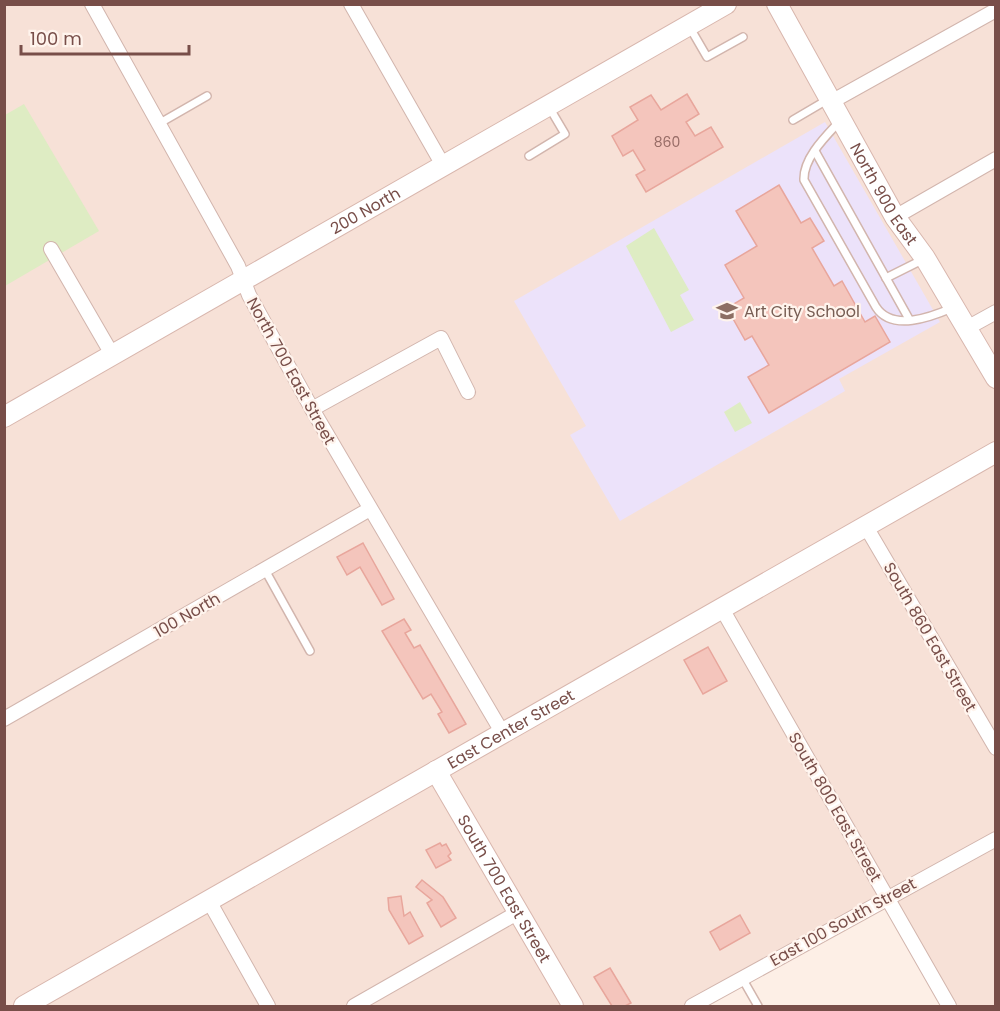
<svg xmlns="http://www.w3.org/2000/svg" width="1000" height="1011" font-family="Poppins,sans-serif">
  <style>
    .residential { fill: #f7e1d7 }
    .education { fill: #ece2fa }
    .green { fill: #deecc3 }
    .building { fill: #f4c5bc; stroke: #e8a69c; stroke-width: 1.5 }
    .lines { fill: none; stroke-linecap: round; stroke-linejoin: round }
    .lane-casing { stroke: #d2b5ad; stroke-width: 10 }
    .street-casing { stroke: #d2b5ad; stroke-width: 16 }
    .secondary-casing { stroke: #d8b6ad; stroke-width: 22 }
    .lane { stroke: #fff; stroke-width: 7 }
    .street { stroke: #fff; stroke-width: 14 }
    .secondary { stroke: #fff; stroke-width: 20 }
    .labels { text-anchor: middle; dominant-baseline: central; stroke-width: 4.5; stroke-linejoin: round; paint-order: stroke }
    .number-label { font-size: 14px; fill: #976c66 }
    .street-label { font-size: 16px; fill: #784e49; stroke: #fff4ed }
    .education-label { font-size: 16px; fill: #785e54; stroke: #fff4ed; text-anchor: start }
  </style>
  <rect width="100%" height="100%" fill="#fdefe6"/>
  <!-- residential -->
  <path class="residential" d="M5,5H995V1006H949L887,897L693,1006H5Z"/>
  <!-- education -->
  <path class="education" d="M825,122L940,322L839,379L845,391L620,521L570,435L586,426L514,301Z"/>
  <!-- green -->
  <g class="green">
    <path d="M24,104L99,231L5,286V115Z"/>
    <path d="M654,228L689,290L680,295L694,320L671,332L626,246Z"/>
    <path d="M740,402L752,423L735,432L724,412Z"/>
  </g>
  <!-- building -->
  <g class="building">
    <path d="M687,94L699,114L686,122L695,136L711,127L723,147L646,192L636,175L645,170L633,150L623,156L612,136L638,120L630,107L651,95L661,110Z"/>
    <path d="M779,185L801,223L810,218L824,241L812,248L834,286L842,281L865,322L875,316L890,342L769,413L748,377L769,365L752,336L745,340L727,308L744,298L725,265L757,246L736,211Z"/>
    <path d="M363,543L394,599L382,605L360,567L347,575L337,557Z"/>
    <path d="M404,619L411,630L405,633L414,648L420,645L466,724L449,733L438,714L442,712L431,694L423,699L382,631Z"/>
    <path d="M708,647L727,681L703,694L684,660Z"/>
    <path d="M440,843L442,846L446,844L451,853L448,856L451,860L436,868L426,850Z"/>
    <path d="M422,880L443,897L456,918L441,927L427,903L432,900L416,887Z"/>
    <path d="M401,896L404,916L410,912L423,936L409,944L389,910L388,898Z"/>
    <path d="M740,915L750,933L720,950L710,932Z"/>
    <path d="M610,968L631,1003L625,1006H612L594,977Z"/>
  </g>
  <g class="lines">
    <defs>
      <g id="lane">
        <path d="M689,26L707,57L743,37"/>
        <path d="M793,120L827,100"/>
        <path d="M840,121C826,136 803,158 804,180L876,307C892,332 931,317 952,308"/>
        <path d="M160,123L207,96"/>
        <path d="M815,151L909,319"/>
        <path d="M529,156L565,134L549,107"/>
        <path d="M886,278L924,259"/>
        <path d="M265,570L310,651"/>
        <path d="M742,978L758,1006"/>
      </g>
      <g id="street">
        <path d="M92,4L238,266L249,295L312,409L502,732"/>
        <path d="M351,4L444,167"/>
        <path d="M831,102L996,10"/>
        <path d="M895,217L996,159"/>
        <path d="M51,249L113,356"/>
        <path d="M967,328L996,312"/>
        <path d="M312,409L441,338L468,392"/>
        <path d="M865,525L996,748"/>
        <path d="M721,607L949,1006"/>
        <path d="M4,719L370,509"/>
        <path d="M209,901L268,1006"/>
        <path d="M354,1006L517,913"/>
        <path d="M692,1006L996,839"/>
      </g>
      <g id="secondary">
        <path id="s1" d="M777,4L895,217L925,258L996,378"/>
        <path id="s2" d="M4,417L726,4"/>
        <path id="s3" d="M436,771L573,1006"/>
        <path id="s4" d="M24,1006L996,452"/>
      </g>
    </defs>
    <!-- lane casing -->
    <use href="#lane" class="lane-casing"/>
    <!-- street casing -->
    <use href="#street" class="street-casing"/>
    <!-- secondary casing -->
    <use href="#secondary" class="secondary-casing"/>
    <!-- lane -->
    <use href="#lane" class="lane"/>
    <!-- street -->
    <use href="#street" class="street"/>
    <!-- secondary -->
    <use href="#secondary" class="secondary"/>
  </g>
  <!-- icons -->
  <defs>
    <symbol id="school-bare" viewBox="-9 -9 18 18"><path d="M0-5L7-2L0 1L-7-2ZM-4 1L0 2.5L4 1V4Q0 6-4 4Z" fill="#8d6e63" stroke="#fff4ed" stroke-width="2.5" paint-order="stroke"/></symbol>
  </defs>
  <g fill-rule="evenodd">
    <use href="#school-bare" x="712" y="296" width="30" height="30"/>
  </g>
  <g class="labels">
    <!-- number labels -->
    <g class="number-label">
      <text x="667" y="142">860</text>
    </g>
    <!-- street labels -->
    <g class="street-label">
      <text stroke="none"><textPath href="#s1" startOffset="218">North 900 East</textPath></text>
      <text stroke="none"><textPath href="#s2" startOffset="416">200 North</textPath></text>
      <text transform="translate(291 371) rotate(61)">North 700 East Street</text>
      <text transform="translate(187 615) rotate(-30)">100 North</text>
      <text transform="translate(930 637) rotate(60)">South 860 East Street</text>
      <text stroke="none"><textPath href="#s4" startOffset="560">East Center Street</textPath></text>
      <text transform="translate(835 807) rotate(60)">South 800 East Street</text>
      <text stroke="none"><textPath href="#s3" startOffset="136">South 700 East Street</textPath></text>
      <text transform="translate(843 922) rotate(-29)">East 100 South Street</text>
    </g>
    <!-- education labels -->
    <g class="education-label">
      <text x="744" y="311">Art City School</text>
    </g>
  </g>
  <!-- border -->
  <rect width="1000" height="1011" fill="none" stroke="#784e49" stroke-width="12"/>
  <!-- scale -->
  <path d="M21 45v9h168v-9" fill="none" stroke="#784e49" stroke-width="3"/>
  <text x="30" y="45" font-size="18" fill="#784e49" stroke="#fff4ed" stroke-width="4.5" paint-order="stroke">100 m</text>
</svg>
